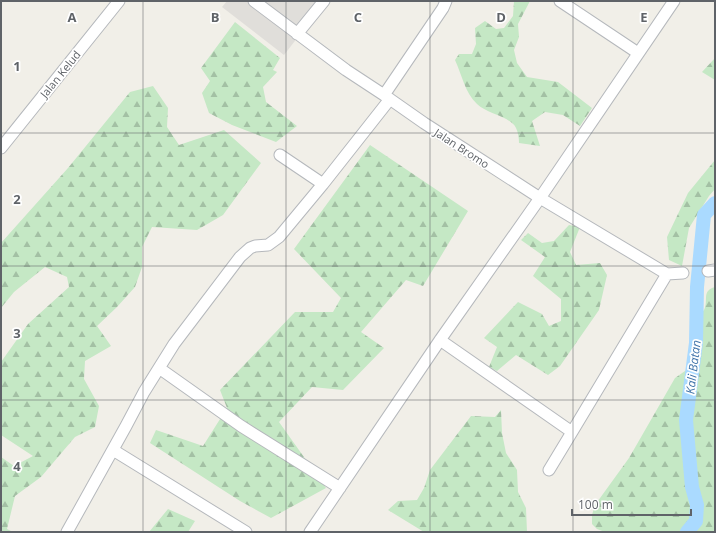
<svg xmlns="http://www.w3.org/2000/svg" width="716" height="533" font-family="'Open Sans',sans-serif">
  <defs>
    <pattern id="forest-firs" width="22" height="20" patternUnits="userSpaceOnUse"><rect width="22" height="20" fill="#c5e8c5"/><path d="M5 1l3.5 6h-7zM16 11l3.5 6h-7z" fill="#a3c0a4"/></pattern>
  </defs>
  <rect width="100%" height="100%" fill="#f1efe8"/>
  <path fill="#e0deda" d="M227,1H326L284,55L222,7Z"/>
  <path fill="url(#forest-firs)" d="M514,1H530L518,24L519,37L514,50L517,63L527,77L558,82L592,108L580,126L563,115L545,112L532,121L540,146L519,143C519,138 518,132 516,128C510,116 487,114 477,104C465,93 462,75 455,60L459,54H472L476,44L475,28L485,21L496,29L504,28L513,16Z
    M235,22L280,58L273,70L277,72L263,87L266,102L297,126L276,142L232,125L209,113L202,93L210,81L201,68Z
    M715,58V80L702,72Z
    M153,86L168,108L167,127L179,145L224,130L261,163L223,215L197,230L152,227L142,247V267L135,287L117,307L97,326L111,346L85,361L84,379L99,406L95,427L75,437L41,477L15,496L7,529L13,532H1V457L14,466L33,456L1,435V362L28,324L69,287L67,277L45,267L14,292L1,308V243L68,168L130,92Z
    M370,145L468,211L423,286L406,280L361,332L384,348L343,390L312,387L279,422L326,488L271,518L240,501L150,443L156,430L203,446L227,408L220,390L295,312H333L341,298L294,249Z
    M715,160V189L709,196L689,228L682,266L669,260L667,237L688,193Z
    M569,225L580,227L570,252L576,265L600,263L607,275L599,310L560,366L548,375L516,355L497,371L489,367L497,347L484,338L518,302L542,314L549,326L561,321V299L533,276L545,257L521,240L528,233L542,243L554,241Z
    M715,287V532H605L597,529L592,524V515L595,505L629,458L675,378L695,364L697,317C699,315 702,312 704,310C709,300 701,291 715,287Z
    M501,410L502,433L506,453L517,470L518,492L526,508L527,532H424L388,510L398,501L417,500L424,488L430,470L471,416L495,417Z
    M168,509L195,521L188,532H149Z"/>
  <g fill="none" stroke-linecap="round" stroke-linejoin="round">
    <path stroke="#aadaff" stroke-width="14" d="M687,532L696,521L697,505L692,487L686,420L696,343L697,287L704,215L715,203"/>
    <defs>
      <path id="minor" d="M254,1L346,70L384,95L424,123L540,198L667,274L683,273
        M560,1L638,53
        M297,34L324,1
        M384,95L443,8L446,1
        M1,148L119,1
        M280,155L323,184
        M708,271L715,270
        M440,340L572,432L549,470
        M159,368L241,426L340,488
        M572,432L667,274
        M113,450L246,532
        M67,532L126,426L144,392L174,344L240,257L250,248L255,246L268,245L279,237L323,184L390,99
        M310,532L440,340L540,198L674,1"/>
    </defs>
    <use href="#minor" stroke="#b5b8bc" stroke-width="13"/>
    <use href="#minor" stroke="#fff" stroke-width="11"/>
  </g>
  <path fill="none" stroke="#5f6368" stroke-width="1" stroke-opacity="0.55" d="M143,1V532M286,1V532M430,1V532M573,1V532M1,133H715M1,266H715M1,400H715"/>
  <g text-anchor="middle" dominant-baseline="central" stroke-width="3.5" stroke-linejoin="round" paint-order="stroke">
    <g font-size="11" fill="#5f6368" stroke="#fff">
      <text transform="translate(60 74) rotate(-51)">Jalan Kelud</text>
      <text transform="translate(462 148) rotate(33)">Jalan Bromo</text>
    </g>
    <g font-size="12" font-style="italic" fill="#4174aa" stroke="#fff">
      <text transform="translate(693 367) rotate(-83)">Kali Batan</text>
    </g>
  </g>
  <g font-size="13" text-anchor="middle" font-weight="bold" fill="#5f6368" stroke="#fff" stroke-width="3.5" stroke-linejoin="round" paint-order="stroke">
    <text x="72" y="22">A</text>
    <text x="215" y="22">B</text>
    <text x="358" y="22">C</text>
    <text x="501" y="22">D</text>
    <text x="644" y="22">E</text>
    <text x="17" y="71">1</text>
    <text x="17" y="204">2</text>
    <text x="17" y="338">3</text>
    <text x="17" y="471">4</text>
  </g>
  <rect width="716" height="533" fill="none" stroke="#5f6368" stroke-width="4"/>
  <path d="M572 509v6h119v-6" fill="none" stroke="#5f6368" stroke-width="2"/>
  <text x="578" y="509" font-size="12" fill="#5f6368" stroke="#ffffff" stroke-width="3" paint-order="stroke">100 m</text>
</svg>
